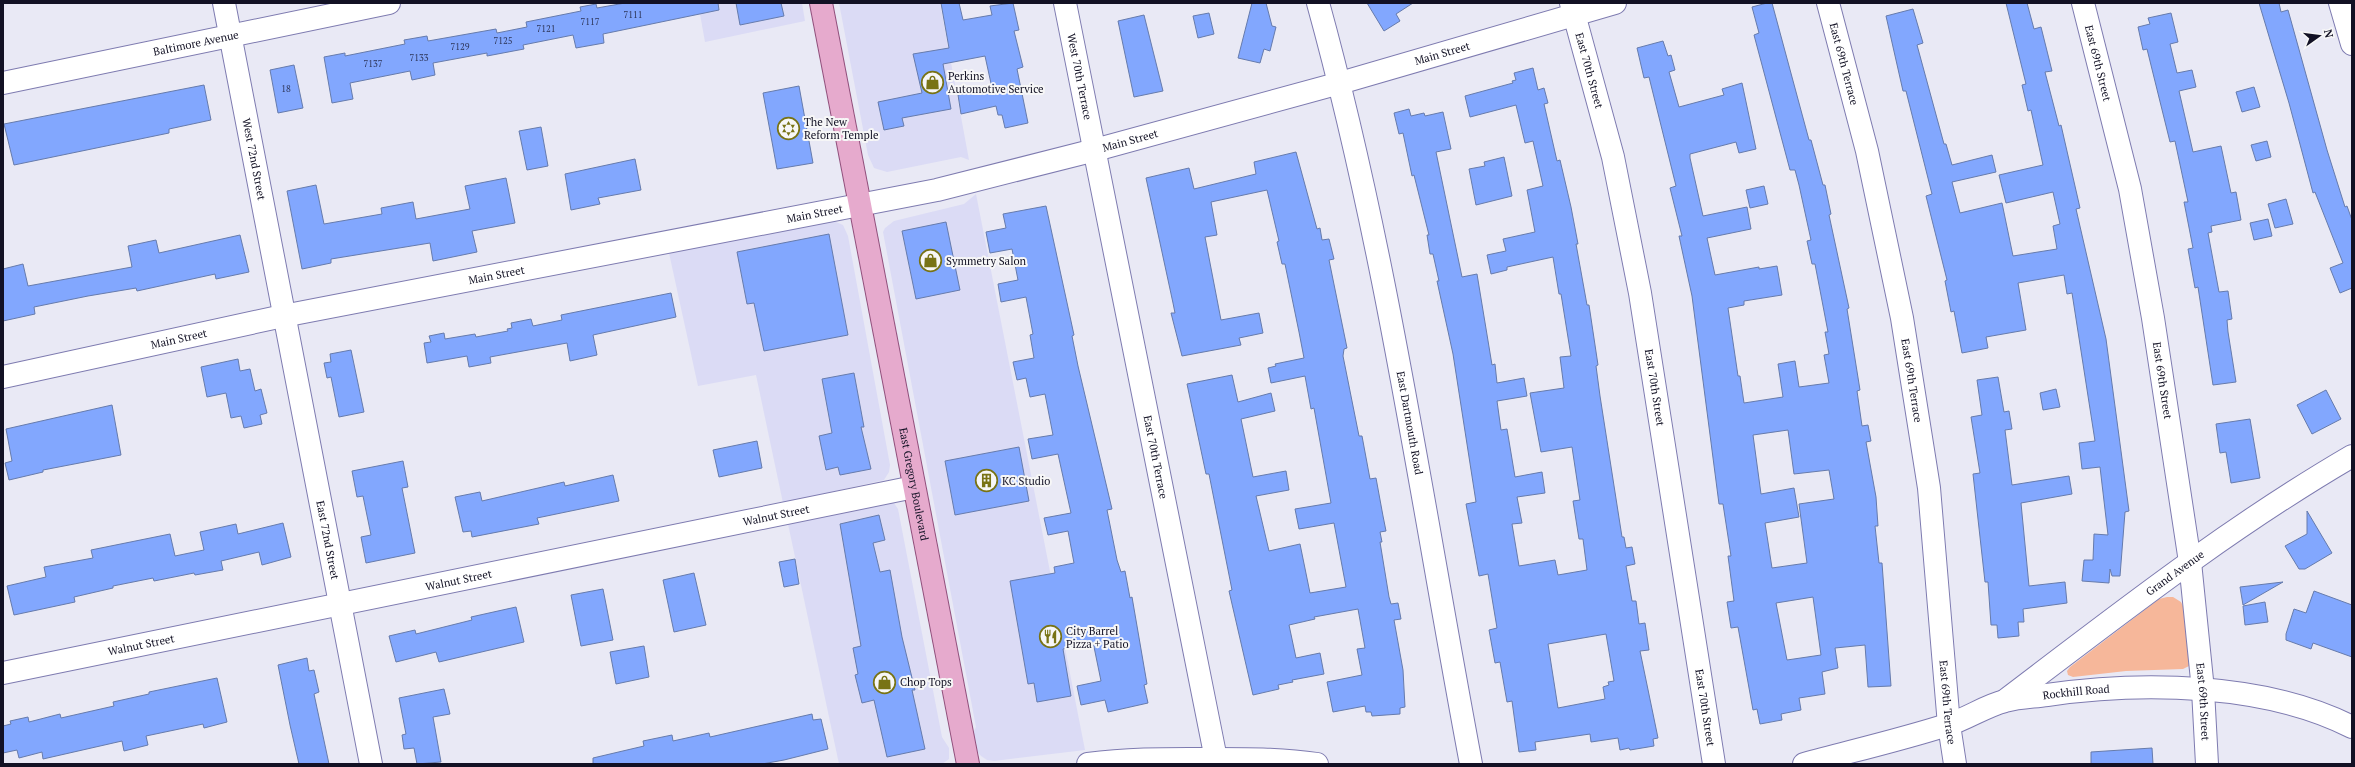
<svg xmlns="http://www.w3.org/2000/svg" width="2355" height="767" font-family="'PT Serif',serif">
  <rect width="100%" height="100%" fill="#e9e9f5"/>
  <path fill="#dbdbf5" d="M698,3H802L805,21L705,42Z
    M839,3H940L969,160L961,157L887,172L874,168L868,155Z
    M976,194L1085,750L994,761L987,760L981,756L976,750L973,733L976,727L883,232L885,228L894,221L964,204Z
    M829,219L843,225L848,236L890,465L889,472L884,480L783,503L756,375L698,386L669,253Z
    M887,503H894L898,509L942,737L949,748V759L942,764H839L788,524Z"/>
  <path fill="#f6b79a" d="M2167,597H2173L2181,602L2184,608L2189,666L2183,669L2126,671L2073,677L2068,675L2067,671L2070,667L2159,599Z"/>
  <path fill="#82a7fe" stroke="#667bac" fill-rule="evenodd" d="M625,3H718L719,10L603,34L604,43L576,48L573,35L523,45L524,49L487,56V53L433,63L435,75L412,80L410,71L350,83L353,99L332,103L324,57L345,53V56L405,44L404,40L427,36L428,41L496,29L497,33L527,27L526,22L581,11L580,7L596,4L597,8Z
    M736,3H781L784,16L740,25Z
    M941,3H959L963,20L992,15L990,6L1013,3L1019,30L1014,31L1023,67L1017,69L1028,123L1005,128L1002,115H998L996,106L961,114L958,95L992,88L985,56L943,64L951,109L902,118L904,126L884,130L878,102L922,93L913,54L949,48Z
    M1252,3H1266L1272,26L1276,27L1270,51L1264,49L1260,63L1238,58Z
    M1367,3H1413L1396,14L1400,21L1384,31Z
    M1767,3H1772L1809,140H1811L1823,185H1825L1831,214L1829,215L1849,308L1847,309L1860,390L1857,391L1862,426L1868,425L1871,441L1866,442L1876,497L1878,526H1875L1879,563H1882L1891,686L1868,687L1865,645L1835,648L1838,668L1822,672L1825,694L1799,698L1801,710L1781,714L1782,720L1760,724L1757,709L1753,710L1738,627L1731,628L1727,602L1734,601L1728,556H1731L1723,504H1719L1692,296L1679,236H1682L1670,188L1676,186L1649,77L1644,78L1637,48L1663,41L1668,56L1671,55L1675,70L1669,72L1679,107L1724,95L1722,89L1742,83L1756,149L1739,153L1736,142L1690,154V158L1703,216L1747,207L1751,229L1707,238L1715,275L1759,267V269L1777,266L1782,295L1744,301V305L1728,308L1738,376H1740L1744,403L1783,397L1778,364L1795,361L1799,387L1829,383L1824,355L1829,354L1825,332H1828L1815,264H1812L1807,241L1811,240L1799,185L1795,170H1790L1754,35L1759,33L1752,7ZM1788,430L1794,474L1829,470L1834,499L1799,504L1807,563L1772,568L1765,523L1799,517L1794,488L1761,494L1753,435ZM1813,597L1821,655L1787,660L1776,603Z
    M2006,3H2027L2034,29L2041,27L2052,71L2045,72L2059,126L2061,125L2072,173L2080,208L2076,209L2106,339L2129,511L2125,512L2120,576H2112L2110,569L2109,583L2082,581L2084,560H2093L2094,534L2108,535L2100,467L2082,469L2079,443L2095,441L2072,293L2067,294L2064,275L2018,283L2026,330L1986,337L1988,348L1962,353L1954,311L1951,312L1945,281L1947,280L1926,196L1932,194L1906,91H1903L1886,16L1913,9L1923,43L1917,45L1944,144H1946L1952,165L1992,155L1996,172L1952,182L1960,213L2002,203L2013,256L2057,249L2053,226L2060,224L2053,192L2006,203L1999,175L2043,165L2031,110L2028,111L2022,85L2026,84Z
    M2259,3H2279L2281,12L2288,10L2327,150L2345,207L2347,206L2352,220V288L2340,293L2330,268L2343,263L2315,192L2313,193L2289,103Z
    M1209,13L1214,34L1198,38L1193,16Z
    M2171,13L2178,42L2170,44L2177,73L2192,70L2196,87L2179,91L2193,152L2221,146L2231,193L2236,192L2241,220L2211,226L2212,232L2208,233L2219,292L2228,291L2232,319L2227,320L2228,332L2236,382L2213,385L2198,287L2195,288L2188,249L2193,248L2184,202H2188L2175,141L2170,142L2147,49L2143,50L2138,27L2150,24L2148,18Z
    M1144,15L1163,91L1134,97L1118,21Z
    M294,65L303,108L278,113L270,70Z
    M1533,68L1538,90L1544,88L1548,103L1544,104L1557,161L1560,160L1571,207L1578,244H1576L1587,305H1589L1598,365L1596,366L1600,396L1622,537H1624L1626,548L1632,547L1635,564L1626,566L1632,601H1636L1639,624L1645,623L1649,650L1640,651L1658,738L1653,739L1654,746L1630,750L1629,748L1620,750L1618,738L1591,742L1590,734L1535,742L1536,750L1519,752L1512,701L1507,702L1500,662L1495,663L1489,630L1497,628L1488,574L1479,576L1466,504L1476,502L1453,354L1437,281H1439L1433,254H1430L1427,235H1429L1414,175L1412,176L1403,133L1399,134L1394,113L1409,109L1411,116L1424,113L1425,116L1443,112L1451,149L1436,152L1462,277L1477,274L1492,365L1495,364L1497,383L1524,378L1527,396L1497,401L1501,430L1507,429L1515,477L1542,472L1545,493L1517,497L1522,523L1512,524L1519,566L1555,560L1558,575L1587,570L1583,539H1579L1573,501L1580,500L1572,447L1541,452L1530,393L1564,388L1560,357L1571,356L1561,294H1559L1553,257L1507,267V270L1491,274L1487,255L1506,251L1503,239L1535,232L1527,190L1543,186L1533,141L1525,143L1516,105L1470,117L1465,96L1513,83L1512,81L1516,80L1514,73ZM1606,634L1614,681L1608,682L1609,685L1603,687L1605,699L1558,708L1548,644Z
    M204,85L211,120L169,129V133L14,165L4,124Z
    M799,86L813,163L777,169L763,93Z
    M2254,87L2260,107L2242,112L2236,92Z
    M541,127L548,166L527,170L519,131Z
    M2267,141L2271,157L2256,161L2251,145Z
    M1296,152L1317,229L1320,228L1322,240L1329,239L1334,259L1329,260L1347,348L1344,349L1343,356L1359,436H1362L1370,479L1376,478L1383,516L1386,531L1380,532L1382,542H1380L1389,597L1391,604L1398,603L1401,619L1394,620L1403,670L1405,707L1400,708V714L1372,716L1371,712H1366L1365,706L1333,712L1327,682L1362,675L1357,649L1365,648L1358,609L1314,617L1315,619L1289,625L1296,658L1320,653L1324,674L1292,680L1293,682L1278,685L1279,689L1253,695L1229,591L1232,590L1209,474H1206L1187,384L1232,375L1238,402L1271,393L1275,411L1241,419L1253,477L1286,471L1289,490L1256,496L1269,551L1300,544L1310,593L1346,587L1334,523L1299,529L1295,509L1331,503L1314,408L1311,409L1305,376L1271,383L1268,368L1276,366L1275,364L1304,358L1299,332L1285,264H1282L1277,242L1279,241L1267,190L1211,202L1217,235L1205,237L1221,320L1259,313L1263,333L1239,338L1241,345L1182,356L1171,313H1175L1173,303L1146,178L1189,168L1194,189L1256,174L1254,162Z
    M1504,157L1512,196L1476,205L1469,169L1485,166L1484,162Z
    M635,159L641,190L598,198L600,204L571,210L565,174Z
    M506,178L515,223L472,231L477,252L433,261L430,243L331,259V263L302,269L287,191L316,185L324,224L382,214L381,208L413,202L416,219L470,209L465,186Z
    M1764,186L1768,204L1750,208L1746,190Z
    M2286,199L2293,224L2275,228L2268,204Z
    M1046,206L1074,335L1072,336L1078,366L1112,509L1107,510L1117,560L1121,572L1125,571L1130,598L1132,597L1147,684L1144,685L1148,703L1108,712L1105,700L1081,705L1077,686L1101,681L1093,642L1063,649L1071,696L1037,702L1034,683L1028,684L1010,581L1055,573L1054,567L1074,563L1068,531L1048,535L1044,518L1071,513L1058,454L1032,459L1028,439L1053,435L1045,394L1030,397L1026,378L1017,380L1013,362L1034,358L1030,335L1033,334L1026,297L1001,302L998,284L1018,280L1012,249L990,253L986,232L1006,228L1003,214Z
    M2268,219L2272,236L2254,240L2250,223Z
    M946,222L960,290L916,299L902,231Z
    M829,234L848,335L764,351L754,303L747,304L737,252Z
    M240,235L249,272L216,279L215,274L137,291L136,288L88,296L34,307L35,314L3,321V269L23,264L28,286L132,267L128,246L156,240L159,253Z
    M671,293L676,317L593,335L597,355L570,361L567,343L490,357L491,363L469,367L467,356L427,363L424,343L431,342L429,336L444,333L445,339L475,334L476,337L508,331L507,329L512,328L511,323L531,319L533,326L562,320L561,315Z
    M351,350L364,412L339,417L331,377L327,378L324,363L331,362L330,354Z
    M238,359L240,371L250,369L255,391L261,389L267,413L260,415L262,424L244,428L241,416L231,418L226,393L207,397L201,367Z
    M854,373L864,427H861L871,469L840,475L838,467L826,470L819,436L832,433L822,379Z
    M1998,377L2004,412L2009,411L2012,429L2005,430L2012,485L2069,476L2072,494L2021,503L2029,586L2065,582L2067,603L2023,609L2024,622H2018L2019,636L1998,638L1997,625H1991L1988,582H1985L1973,474L1980,473L1971,417L1982,415L1977,380Z
    M2056,389L2060,407L2043,410L2040,393Z
    M2326,390L2341,419L2312,434L2297,405Z
    M112,405L121,455L43,470V472L9,480L5,463L12,461L6,429Z
    M2250,419L2260,478L2231,483L2226,452L2220,453L2216,424Z
    M757,441L762,468L719,477L713,450Z
    M1019,447L1029,501L955,515L945,461Z
    M403,461L408,487L402,488L415,553L366,563L361,537L371,535L363,496L357,497L352,471Z
    M613,475L619,501L537,518L539,524L472,537L471,531L463,532L455,497L480,492L482,501L564,482L565,486Z
    M2307,511L2332,553L2305,569H2299L2285,546L2307,534Z
    M879,515L885,540L873,543L880,572L890,570L902,637L915,690H912L925,749L887,757L874,700L862,703L855,675L858,674L853,648L861,646L840,524Z
    M283,523L291,557L262,565L259,552L221,561L223,570L195,575L194,573L154,581L153,578L113,586V588L74,597L75,602L14,615L7,586L46,577L44,567L93,558L91,550L170,534L175,556L204,550L200,532L236,524L238,534Z
    M795,559L799,584L784,587L779,562Z
    M694,573L706,625L674,632L663,580Z
    M2283,582L2243,605L2240,587Z
    M603,589L613,640L581,646L571,595Z
    M2314,591L2352,605V657L2313,643L2311,649L2286,640V634L2294,609L2306,613Z
    M2265,602L2268,622L2245,625L2243,606Z
    M516,607L524,642L439,662L436,652L396,662L389,636L415,630L416,634L472,620L471,617Z
    M644,646L649,677L616,684L610,652Z
    M307,658L309,671L314,670L319,692L314,694L329,764H299L290,725L278,665Z
    M217,678L227,722L204,728L203,724L146,736L148,745L124,751L122,741L43,759L42,752L19,758L17,750L3,753V726L11,724L10,721L28,717L29,722L60,714L61,718L114,706L113,702L149,694V692Z
    M444,689L450,714L433,717L441,762L417,764L414,748L404,749L402,735L406,734L399,698Z
    M812,714L813,720L821,719L828,749L784,760L762,764H593V758L644,746L643,741L672,735L673,741L709,733L710,737Z
    M2152,748L2153,764H2091V752Z"/>
  <g fill="none" stroke-linecap="round" stroke-linejoin="round">
    <defs>
      <g id="minor">
        <path id="s1" d="M224,3L371,764"/>
        <path id="s2" d="M1065,3L1217,764"/>
        <path id="s3" d="M1318,3C1387,253 1423,510 1471,764"/>
        <path id="s4" d="M1571,3L1613,157L1640,293L1714,764"/>
        <path id="s5" d="M1828,3L1867,151L1902,318L1929,488L1949,725L1955,764"/>
        <path id="s6" d="M2083,3L2130,189L2153,318L2190,562L2203,690L2207,764"/>
        <path d="M2340,3L2352,44"/>
        <path id="s7" d="M3,83L389,3"/>
        <path id="s8" d="M3,377L283,316L937,190L1095,150L1340,83L1615,3"/>
        <path id="s9" d="M3,673L914,487"/>
        <path id="s10" d="M2007,699C2119,614 2230,527 2352,456"/>
        <path d="M1088,764C1131,758 1173,759 1216,759C1251,759 1284,759 1317,764"/>
        <path id="s11" d="M1804,764C1852,751 1900,740 1947,725C1967,719 1985,706 2005,701C2019,697 2033,697 2047,695C2142,681 2266,683 2352,727"/>
      </g>
      <g id="major">
        <path id="s12" d="M821,3L968,764"/>
      </g>
    </defs>
    <use href="#minor" stroke="#7e7bb0" stroke-width="24"/>
    <use href="#major" stroke="#91507c" stroke-width="24"/>
    <use href="#minor" stroke="#fff" stroke-width="22"/>
    <use href="#major" stroke="#e6aacd" stroke-width="22"/>
  </g>
  <defs>
    <symbol id="shop-ring" viewBox="-11 -11 22 22"><circle r="9.5" fill="#f7f7f7" stroke="#787315" stroke-width="1.5"/><path d="M-5-2.5h2.3a2.7 3.5 0 0 1 5.4 0H5L5.5 6h-11ZM-1.5-2.5h3a1.5 2.3 0 0 0-3 0Z" fill="#787315"/></symbol>
    <symbol id="synagogue-ring" viewBox="-11 -11 22 22"><circle r="9.5" fill="#f7f7f7" stroke="#787315" stroke-width="1.5"/><path d="M0-6.5L5.6 3.2H-5.6ZM0 6.5L5.6-3.2H-5.6Z" fill="#787315"/></symbol>
    <symbol id="building-ring" viewBox="-11 -11 22 22"><circle r="9.5" fill="#f7f7f7" stroke="#787315" stroke-width="1.5"/><path d="M-4-6H4V6H1V3H-1V6H-4ZM-2.5-4.3h1.7v1.8h-1.7ZM.8-4.3h1.7v1.8H.8ZM-2.5-1h1.7V.8h-1.7ZM.8-1h1.7V.8H.8Z" fill="#787315"/></symbol>
    <symbol id="restaurant-ring" viewBox="-11 -11 22 22"><circle r="9.5" fill="#f7f7f7" stroke="#787315" stroke-width="1.5"/><path d="M-5-6h1v4h1v-4h1v4h1v-4h1v5L-1.5 .5V6h-2V.5L-5-1ZM5-6V6H3V1.5H1.5Q1.5-4 5-6Z" fill="#787315"/></symbol>
  </defs>
  <g fill-rule="evenodd">
    <use href="#shop-ring" x="920" y="70" width="25" height="25"/>
    <use href="#synagogue-ring" x="776" y="116" width="25" height="25"/>
    <use href="#shop-ring" x="918" y="248" width="25" height="25"/>
    <use href="#building-ring" x="974" y="468" width="25" height="25"/>
    <use href="#restaurant-ring" x="1038" y="624" width="25" height="25"/>
    <use href="#shop-ring" x="872" y="670" width="25" height="25"/>
  </g>
  <g text-anchor="middle" dominant-baseline="central" stroke-width="4" stroke-linejoin="round" paint-order="stroke">
    <g font-size="9" fill="#2e365a">
      <text x="633" y="15">7111</text>
      <text x="590" y="22">7117</text>
      <text x="546" y="29">7121</text>
      <text x="503" y="41">7125</text>
      <text x="460" y="47">7129</text>
      <text x="419" y="58">7133</text>
      <text x="373" y="64">7137</text>
      <text x="286" y="89">18</text>
    </g>
    <g font-size="11" fill="#121124" stroke="#f7f7f7">
      <text stroke="none"><textPath href="#s7" startOffset="197">Baltimore Avenue</textPath></text>
      <text stroke="none"><textPath href="#s8" startOffset="1476">Main Street</textPath></text>
      <text stroke="none"><textPath href="#s5" startOffset="63">East 69th Terrace</textPath></text>
      <text stroke="none"><textPath href="#s6" startOffset="62">East 69th Street</textPath></text>
      <text stroke="none"><textPath href="#s4" startOffset="70">East 70th Street</textPath></text>
      <text stroke="none"><textPath href="#s2" startOffset="75">West 70th Terrace</textPath></text>
      <text stroke="none"><textPath href="#s8" startOffset="1152">Main Street</textPath></text>
      <text stroke="none"><textPath href="#s1" startOffset="159">West 72nd Street</textPath></text>
      <text stroke="none"><textPath href="#s8" startOffset="828">Main Street</textPath></text>
      <text stroke="none"><textPath href="#s8" startOffset="504">Main Street</textPath></text>
      <text stroke="none"><textPath href="#s8" startOffset="180">Main Street</textPath></text>
      <text stroke="none"><textPath href="#s5" startOffset="387">East 69th Terrace</textPath></text>
      <text stroke="none"><textPath href="#s6" startOffset="386">East 69th Street</textPath></text>
      <text stroke="none"><textPath href="#s4" startOffset="394">East 70th Street</textPath></text>
      <text stroke="none"><textPath href="#s3" startOffset="430">East Dartmouth Road</textPath></text>
      <text stroke="none"><textPath href="#s2" startOffset="463">East 70th Terrace</textPath></text>
      <text stroke="none"><textPath href="#s12" startOffset="490">East Gregory Boulevard</textPath></text>
      <text stroke="none"><textPath href="#s9" startOffset="789">Walnut Street</textPath></text>
      <text stroke="none"><textPath href="#s1" startOffset="547">East 72nd Street</textPath></text>
      <text stroke="none"><textPath href="#s10" startOffset="210">Grand Avenue</textPath></text>
      <text stroke="none"><textPath href="#s9" startOffset="465">Walnut Street</textPath></text>
      <text stroke="none"><textPath href="#s9" startOffset="141">Walnut Street</textPath></text>
      <text stroke="none"><textPath href="#s11" startOffset="283">Rockhill Road</textPath></text>
      <text stroke="none"><textPath href="#s5" startOffset="711">East 69th Terrace</textPath></text>
      <text stroke="none"><textPath href="#s6" startOffset="710">East 69th Street</textPath></text>
      <text stroke="none"><textPath href="#s4" startOffset="718">East 70th Street</textPath></text>
    </g>
    <g font-size="11" fill="#121124" stroke="#f7f7f7" text-anchor="start">
      <text x="948" y="76">Perkins<tspan x="948" dy="13">Automotive Service</tspan></text>
      <text x="804" y="122">The New<tspan x="804" dy="13">Reform Temple</tspan></text>
      <text x="946" y="261">Symmetry Salon</text>
      <text x="1002" y="481">KC Studio</text>
      <text x="1066" y="631">City Barrel<tspan x="1066" dy="13">Pizza + Patio</tspan></text>
      <text x="900" y="682">Chop Tops</text>
    </g>
  </g>
  <rect width="2355" height="767" fill="none" stroke="#121124" stroke-width="8"/>
  <g transform="translate(2319 36) rotate(76)" stroke="#f7f7f7" stroke-width="3" paint-order="stroke">
  <path d="M0-3L7 15L0 10L-7 15Z" fill="#121124"/>
  <text y="-6" font-size="11" font-weight="bold" text-anchor="middle" fill="#121124">N</text>
  </g>
</svg>
